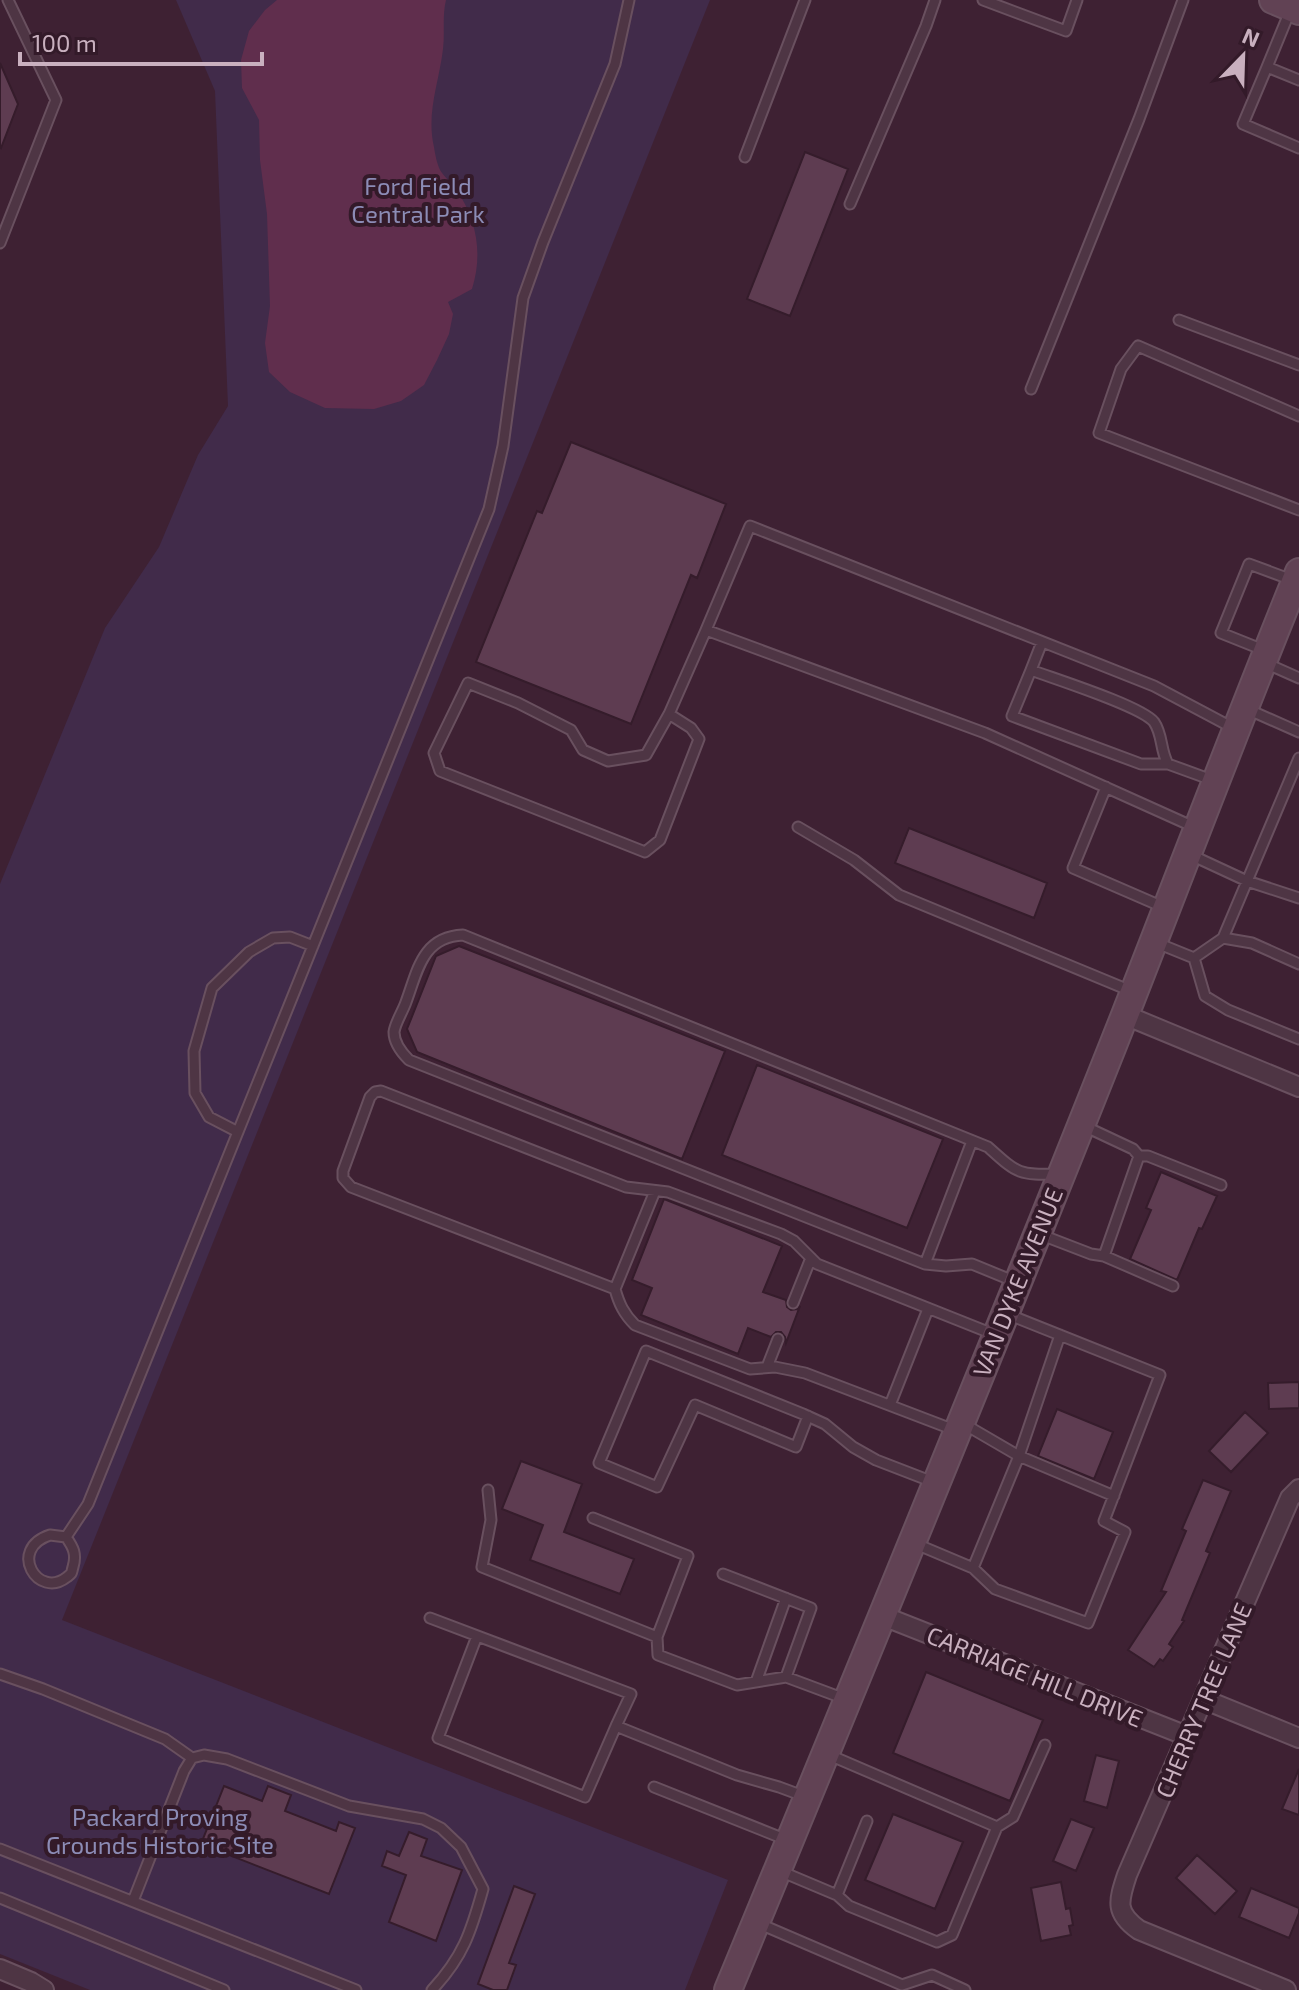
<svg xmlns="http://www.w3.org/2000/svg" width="1299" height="1990" font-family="'Exo 2',sans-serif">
  <rect width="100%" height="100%" fill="#3e2133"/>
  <path fill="#412b4a" d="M176,0H710L62,1620L728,1880L685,1990H90L0,1954V884L105,628L159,547L198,455L228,406L215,91Z"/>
  <path fill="#602e4d" d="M277,0H446C442,16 445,33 443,49C439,83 426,113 434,147C435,154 437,164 440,170C444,177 452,183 456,189C477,220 483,254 472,289L448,302L453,314L449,334L437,360L424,385L401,401L374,409L325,408L290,392L269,372L265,343L270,306L267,214L260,160L259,120L242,88L241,60L249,31L265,10Z"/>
  <path fill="#5e3c51" stroke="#351c2b" stroke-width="2" d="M0,63L18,104L1,148L0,147Z
    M805,152L848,169L790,316L747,299Z
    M571,442L726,504L697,578L691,575L631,724L476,662L537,511L542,513Z
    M909,828L1047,883L1034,918L895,863Z
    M459,946L725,1051L682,1159L417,1052L407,1029L436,956Z
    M757,1065L943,1139L907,1228L722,1155Z
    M1161,1172L1217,1196L1202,1229L1199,1228L1177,1280L1130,1259L1151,1210L1146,1208Z
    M664,1199L782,1246L763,1292L786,1300L787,1307L791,1310L797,1309L800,1306L786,1343L785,1337L781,1332H776L771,1337L748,1328L738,1354L641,1315L652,1288L632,1280Z
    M1299,1382V1408L1269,1409L1268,1383Z
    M1057,1409L1113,1432L1094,1479L1038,1456Z
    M1245,1412L1268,1433L1231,1472L1209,1451Z
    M521,1461L582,1484L564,1532L634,1559L620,1594L530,1560L543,1525L502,1509Z
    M1203,1480L1231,1491L1206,1551L1210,1553L1182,1620L1184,1621L1169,1644L1173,1647L1163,1661L1160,1659L1154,1667L1128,1650L1166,1592L1161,1591L1186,1531L1182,1529Z
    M926,1672L1043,1720L1010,1801L893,1753Z
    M1096,1755L1119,1761L1107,1808L1084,1801Z
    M1299,1769V1815L1282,1809Z
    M224,1786L262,1801L268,1786L291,1795L285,1811L336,1831L339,1822L355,1828L329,1894L201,1844Z
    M893,1814L963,1842L935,1909L865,1880Z
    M1071,1819L1094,1828L1076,1871L1053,1861Z
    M409,1832L427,1839L421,1856L462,1870L436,1941L389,1922L406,1875L382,1866L387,1851L399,1856Z
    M1197,1855L1237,1891L1215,1914L1176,1878Z
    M1061,1882L1066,1909L1070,1908L1073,1925L1069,1926L1071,1935L1041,1941L1031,1888Z
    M514,1886L535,1894L509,1963L516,1965L507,1990H493L478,1984Z
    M1251,1888L1299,1908V1913L1289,1938L1239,1917Z"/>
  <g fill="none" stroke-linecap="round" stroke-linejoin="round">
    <defs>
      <path id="lane" d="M983,0L1066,31L1077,0
        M1290,11L1267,67L1299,80
        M1267,67L1243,124L1299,148
        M745,157L805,0
        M850,204L926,26L935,0
        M0,243L56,100L8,0
        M1179,320L1299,365
        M1031,389L1139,119L1183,0
        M1299,416L1138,346L1121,369L1099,433L1299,510
        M1266,651L1221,633L1249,564L1292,580
        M1265,663L1299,678
        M1031,670L1042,642
        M1247,709L1299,732
        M669,714L646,755L608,761L583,750L571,730L518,703L468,683L434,753L440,771L645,852L660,840L699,739L691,728L669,714L706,630
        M1168,764C1160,750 1163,735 1154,722C1141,706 1055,679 1031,670L1012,716L1141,764H1168L1212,780
        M1106,787L1073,868L1163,907
        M798,827L854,860L899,895L1131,991
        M1194,827L985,733L706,630L750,526L1154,686L1235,729
        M1191,855L1247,881L1299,898
        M1223,938L1299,758
        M1157,943L1194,958L1205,996L1228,1010L1299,1039
        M1194,958L1223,938L1252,943L1299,964
        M238,1132L209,1117L195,1093L194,1051L212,988L249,952L273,938L290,937L313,946
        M1139,1156H1148L1221,1185
        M1039,1234L1091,1254L1104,1256L1139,1156L1133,1149L1084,1126
        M1104,1256L1173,1286
        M925,1264L972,1141
        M1016,1282L972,1264L946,1266L925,1264L409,1060C402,1053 394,1043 394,1032C395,1023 403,1011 406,1002C418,970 422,937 463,935L988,1147C1018,1174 1018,1175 1058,1174
        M615,1289L655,1191
        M793,1303L811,1258
        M1060,1335L1019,1456L1114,1496
        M767,1367L778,1339
        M890,1405L928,1309
        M808,1416L796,1447L695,1405L657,1487L599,1463L646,1351L803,1414L825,1424L853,1447L876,1460L933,1482
        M957,1431L805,1373L775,1367L750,1369L635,1325C624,1314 619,1304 615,1289L351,1187L343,1178V1171L370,1097L375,1092L381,1091L626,1187L668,1192L781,1234L794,1241L817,1264L993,1334
        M488,1490L491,1520L482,1567L657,1637L658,1655L737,1685L786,1677L845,1699
        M593,1518L688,1556L657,1637
        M50,1535L66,1537C73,1547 77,1554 73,1567C71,1574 73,1572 67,1577C38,1600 7,1549 50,1535Z
        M66,1537L88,1504L489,509L503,446L523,298L543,242L615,64L629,0
        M916,1544L973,1568L1019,1456L964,1424
        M973,1568L995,1589L1088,1623L1125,1532L1104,1521L1160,1375L1007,1314
        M723,1574L811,1608L786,1677
        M430,1618L631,1694L616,1726L737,1775L779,1787L806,1797
        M477,1636L438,1738L585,1797L616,1726
        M0,1674L43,1689L165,1739L192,1758
        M756,1682L786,1598
        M654,1787L787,1840
        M997,1827L1013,1817L1045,1745
        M0,1849L356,1990
        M780,1871L837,1895L849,1906L937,1942L952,1935L997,1827L827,1754
        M837,1895L867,1821
        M0,1898L224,1990
        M133,1901L184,1771L192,1758L204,1755L227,1759L349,1806L423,1819L441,1828L461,1847L483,1889C471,1932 463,1957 432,1990
        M760,1924L902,1985L932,1975L965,1990"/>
      <path id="street" d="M1125,1015L1299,1087
        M883,1616L1187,1736
        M1203,1699L1299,1738
        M0,1969L31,1982L44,1990
        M1286,1990L1139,1930C1115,1913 1118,1902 1127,1875L1290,1498L1299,1489"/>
      <path id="secondary" d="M1273,0L1299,11
        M728,1990C862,1666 996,1341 1125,1015C1183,867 1239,719 1299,572"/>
    </defs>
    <use href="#lane" stroke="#69505f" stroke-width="13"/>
    <use href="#street" stroke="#69505f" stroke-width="22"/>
    <use href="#secondary" stroke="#69505f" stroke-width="30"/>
    <use href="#lane" stroke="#4e3544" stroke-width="9"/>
    <use href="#street" stroke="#4e3544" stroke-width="18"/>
    <use href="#secondary" stroke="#614254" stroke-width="26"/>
  </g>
  <g text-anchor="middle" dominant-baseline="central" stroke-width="8" stroke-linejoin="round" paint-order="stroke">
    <g font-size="24" fill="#8c8cb6" stroke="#331a29">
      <text x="418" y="185">Ford Field<tspan x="418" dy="28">Central Park</tspan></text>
      <text x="160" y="1816">Packard Proving<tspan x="160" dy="28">Grounds Historic Site</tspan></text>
    </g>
    <g font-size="24" fill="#c9b0bf" stroke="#331a29">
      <text transform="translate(1017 1282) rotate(-68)">VAN DYKE AVENUE</text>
      <text transform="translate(1035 1676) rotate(22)">CARRIAGE HILL DRIVE</text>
      <text transform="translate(1203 1700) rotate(-67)">CHERRY TREE LANE</text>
    </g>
  </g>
  <g transform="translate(1243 56) rotate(23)" stroke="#331a29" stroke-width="6" paint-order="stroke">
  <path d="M0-6L14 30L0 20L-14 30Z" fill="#c9b0bf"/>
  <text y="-12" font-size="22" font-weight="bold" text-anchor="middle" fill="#c9b0bf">N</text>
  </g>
  <path d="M20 52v12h242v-12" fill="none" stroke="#c9b0bf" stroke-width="4"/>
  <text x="32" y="52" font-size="24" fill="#c9b0bf" stroke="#331a29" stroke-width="6" paint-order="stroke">100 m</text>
</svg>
